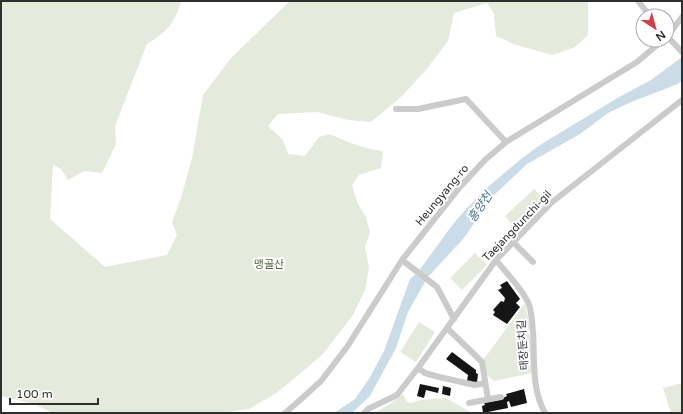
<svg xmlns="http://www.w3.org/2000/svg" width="683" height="414" font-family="'Varela Round','Noto Sans KR',sans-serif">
  <rect width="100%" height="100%" fill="#fff"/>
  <path fill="#e4eadc" d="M1,1H181C175,24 166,32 147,44L115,126L116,144L102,173L84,171L68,180L61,169L53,165L50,219L105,267L167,255L177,235L172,222L181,198L192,158L203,95L231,58L290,1H588V35L575,47L553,55L516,45L496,36L494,14L487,3L454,13L448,41L426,70L402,96L371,122L348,120L317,112L278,114L268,126L283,140L288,154L305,156L319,137L330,134C347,142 364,149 383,151L381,168L359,175L352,185L358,204L366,217L370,232L365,247L369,267L365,290L353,315L322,355L278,392L249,409L221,413H53L34,404L1,396Z
    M534,189L544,199L514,227L505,216Z
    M475,253L487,265L462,290L450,278Z
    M525,303L530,328L528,331L532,344V373L494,381L486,374L484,359Z
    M419,322L435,332L416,362L400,352Z
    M682,383V413H671L663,388Z
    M403,394L406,400L410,403L421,400L446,398L472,413H374L388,405Z"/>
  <path fill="#cadce8" d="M682,57V80L678,84L631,102L608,113L580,134L527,164L493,196L464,238L428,277L408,312L396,348L370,396L352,413H334L355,399L369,379L384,351L410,279L418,272L453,224L467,208L489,186L521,159L540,145L619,97L651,80Z"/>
  <path fill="#151515" d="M507,281L520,299L516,303L520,307L507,324L493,315L495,312L493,310L501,301L504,302L505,298L498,290L502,288L500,285Z
    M452,352L476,370V373L478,374L477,383L467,381L468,375L446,359Z
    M420,384L439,388L438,393L426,390L424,398L417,396Z
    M443,386L451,388L450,396L442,394Z
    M524,389L527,403L511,407L509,401L507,402L508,408L483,413L482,406L485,405L484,403L504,399L503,398L507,396L506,394Z"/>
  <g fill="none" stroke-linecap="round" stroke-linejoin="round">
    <path stroke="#cbcbcb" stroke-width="6" d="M638,1L650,16
      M667,36L682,52
      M667,37L682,17
      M396,109H418L466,99L506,142
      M513,242L533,262
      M402,260L437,287L454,319
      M496,260C507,274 520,286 528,302C532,311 532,322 533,332C535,359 531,388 545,413
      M447,328L482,362L488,399
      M418,368L425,373L439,377L475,385L485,383
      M469,403L501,397
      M285,413L299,401L321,381L347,347L402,260L460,187L485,160L506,142L637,62L663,40
      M364,413L368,409L397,395L418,368L496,260L551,203L682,100"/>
  </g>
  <g text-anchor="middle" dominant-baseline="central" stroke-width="4" stroke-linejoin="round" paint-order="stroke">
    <g font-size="11" fill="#2e2e2e" stroke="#fff">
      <text transform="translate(442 195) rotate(-50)">Heungyang-ro</text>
      <text transform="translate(517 226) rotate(-46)">Taejangdunchi-gil</text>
      <text transform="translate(523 345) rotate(-94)">태장둔치길</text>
    </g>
    <g font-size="11" fill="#51653f" stroke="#fff">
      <text x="269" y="264">맹골산</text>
    </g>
    <g font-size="12" font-style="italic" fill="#436d88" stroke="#fff">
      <text transform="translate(480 207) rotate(-56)">흥양천</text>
    </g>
  </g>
  <rect width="683" height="414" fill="none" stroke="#2e2e2e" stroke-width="4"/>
  <g transform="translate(655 28) rotate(144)"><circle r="19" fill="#ffffff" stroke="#ababab"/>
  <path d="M0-3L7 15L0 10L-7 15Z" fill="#d53f49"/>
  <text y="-6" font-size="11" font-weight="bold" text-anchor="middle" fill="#2e2e2e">N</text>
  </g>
  <path d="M10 398v6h88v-6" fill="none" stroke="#2e2e2e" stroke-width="2"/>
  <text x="16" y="398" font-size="12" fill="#2e2e2e" stroke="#ffffff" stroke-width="3" paint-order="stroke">100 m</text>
</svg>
